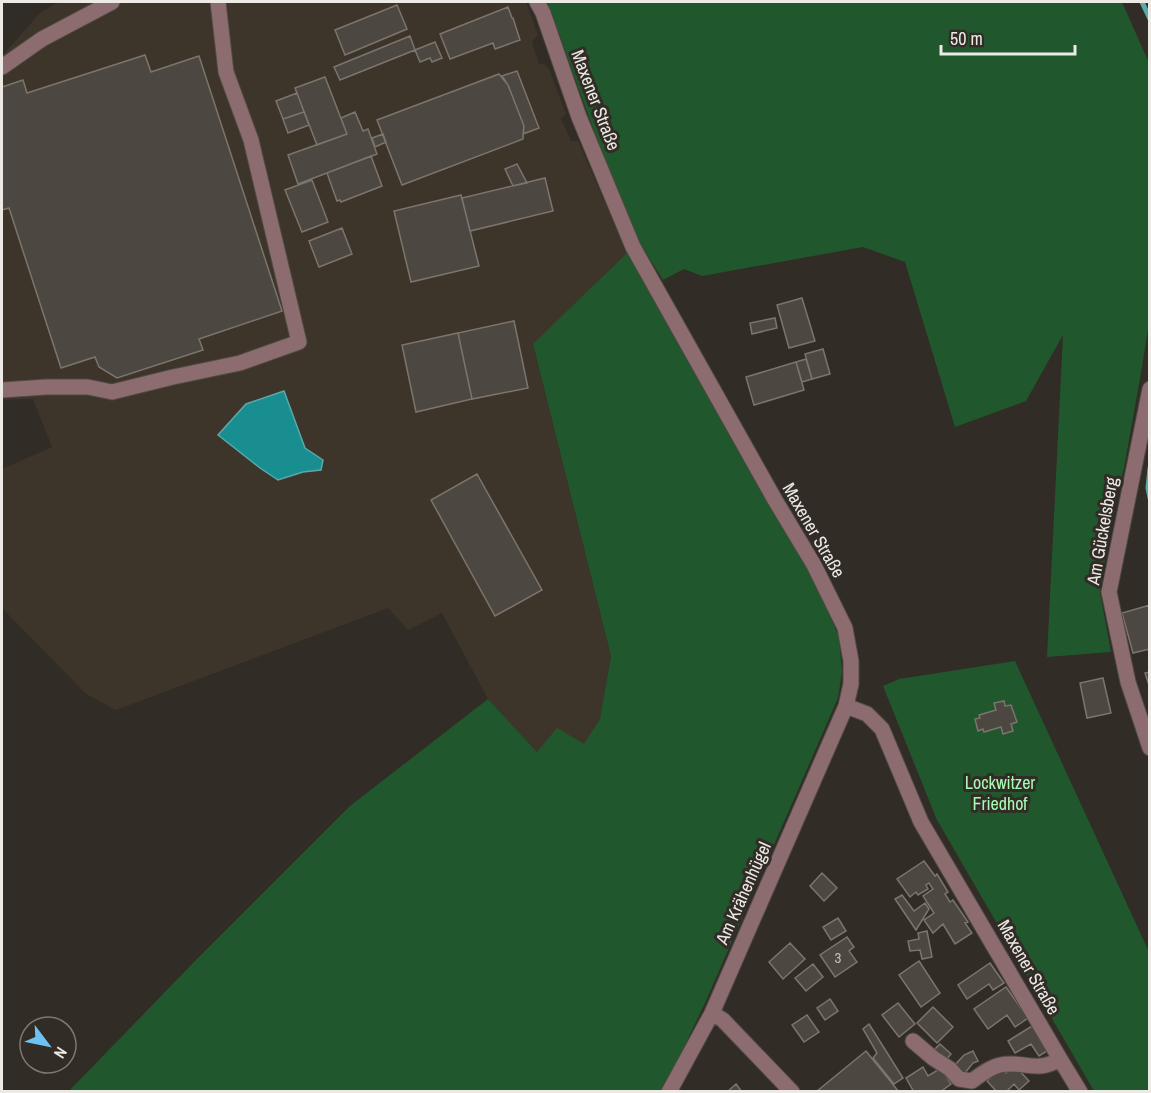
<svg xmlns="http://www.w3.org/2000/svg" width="1151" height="1093" font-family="'Archivo Narrow',sans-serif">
  <rect width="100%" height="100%" fill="#312c26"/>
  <path fill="#3e352a" d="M59,2H526L538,35L532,42L539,64H544L549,69L566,114L561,119L571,141H578L627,253L533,345L611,656L600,719L584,745L537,752L488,699L442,613L408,630L388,608L116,710L86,694L2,608V469L52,447L33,399L2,400V56L41,12Z"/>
  <path fill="#21572c" d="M545,2H1122L1149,63L1150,317L1142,367L1124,468L1111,517L1100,593L1111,652L1047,657L1063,335L1026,401L955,427L905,262L863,247L702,276L684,269L663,280L641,245L596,137L551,11Z
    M627,253L770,508L812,576L839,637L842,672L838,698L705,1003L663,1091L68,1092L194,962L350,806L488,699L537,752L557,728L584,744L600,719L611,656L533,344Z
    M1015,661L1149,952V1091H1094L937,820L883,686L899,679Z"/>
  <path fill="#198e90" stroke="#59a9aa" stroke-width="1.5" d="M284,391L305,448L323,460L321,470L303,472L278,480L260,468L218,435L246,404Z"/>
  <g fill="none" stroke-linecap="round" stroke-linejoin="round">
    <path stroke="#59a9aa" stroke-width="5" d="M1142,2L1150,19
      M1150,468L1148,488L1150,498"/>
  </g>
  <path fill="#4c4740" stroke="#7b756d" stroke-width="1.5" d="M397,5L407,29L345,55L335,30Z
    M508,7L512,18H513L520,40L495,49L493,43L450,59L440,34Z
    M410,36L415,50L340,80L334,67Z
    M435,42L442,58L432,62L430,58L420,62L415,50Z
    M145,55L151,72L199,56L282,311L199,339L203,350L117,378L99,367L95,357L61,368L9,208L2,210V87L23,80L27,93Z
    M517,71L539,128L523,134L524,126L508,85L502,76Z
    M499,74L508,85L524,126L523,139L402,185L377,120Z
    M325,77L347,134L317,145L295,88Z
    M297,93L304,112L283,119L276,101Z
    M304,112L309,125L288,133L283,119Z
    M355,112L363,131L368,129L377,154L298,184L288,155L347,134L341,118Z
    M383,134L386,142L375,147L372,138Z
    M371,156L382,186L341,202L340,200L337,201L327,173Z
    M517,164L527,183L513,186L505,169Z
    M545,178L553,211L470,231L462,198Z
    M312,180L328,222L302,232L285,190Z
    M461,195L479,266L411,282L394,211Z
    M342,228L352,254L319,267L309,241Z
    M802,298L815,341L789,348L777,305Z
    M775,318L777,328L752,334L750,323Z
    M514,321L528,388L472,399L458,333Z
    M458,333L472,399L416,412L402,345Z
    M823,349L830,374L812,379L805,354Z
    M806,359L812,379L802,382L796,362Z
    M796,362L804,390L754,405L746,377Z
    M477,474L542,590L495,616L431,500Z
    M1150,605V649L1133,653L1122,613Z
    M1150,672V688L1145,673Z
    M1103,678L1111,713L1087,718L1080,683Z
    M1004,701L1005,706L1011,705L1017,722L1011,724L1013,731L1003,734L1001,727L984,732L983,729L978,731L975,719L980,718L979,715L996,710L994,703Z
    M924,861L935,876L937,874L948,892L945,894L950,902L953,900L968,922L965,923L972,933L955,944L943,924L933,933L924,920L934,913L923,896L933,889L929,883L926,885L928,889L918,895L916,892L910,897L897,879Z
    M822,873L837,888L824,901L810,886Z
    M902,895L914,911L925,903L929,909L916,930L895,899Z
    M838,918L846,931L831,940L823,927Z
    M927,931L932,957L922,959L920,950L910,951L908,941L919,939L918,933Z
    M847,937L854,947L849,951L857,962L835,977L820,955Z
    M790,943L805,959L783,979L769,962Z
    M919,961L940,993L921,1007L899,975Z
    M990,963L1004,983L993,990L989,984L967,999L958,985Z
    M813,964L823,977L806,991L795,978Z
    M1006,987L1028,1018L1015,1027L1007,1015L988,1029L974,1009Z
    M830,999L838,1011L825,1020L817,1008Z
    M898,1003L915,1024L899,1037L882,1015Z
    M933,1007L953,1027L937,1043L917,1023Z
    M807,1015L819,1032L804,1042L792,1025Z
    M869,1024L903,1078L894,1084L873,1058L877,1053L863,1029Z
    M1032,1026L1047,1051L1039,1056L1031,1044L1015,1053L1008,1041Z
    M940,1044L951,1054L944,1062L933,1051Z
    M866,1051L899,1092H816Z
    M973,1051L978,1061L973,1063L964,1074L954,1066L964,1055Z
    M1015,1066L1029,1081L1019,1090L1014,1084L1006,1092H997L987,1081L1001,1067L1006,1073Z
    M923,1067L928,1076L941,1068L951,1084L940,1092H914L906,1078Z
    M736,1084L742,1092H727Z"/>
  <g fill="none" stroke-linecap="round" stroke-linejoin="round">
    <defs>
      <path id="minor" d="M537,2L543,13L579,117L633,247L775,500L814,565L845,628L851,661V684L846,706L712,1013L669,1092
        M2,67L42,39L112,2
        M1150,389L1109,592L1128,682L1150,748
        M2,390L46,387H88L112,392L173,377L240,363L299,342L251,140L226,72L218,2
        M846,706L867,714L882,729L921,822L1060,1059L1080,1092
        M712,1013L723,1020L792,1092
        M913,1041L933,1058L950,1069L959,1079L972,1081C980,1075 990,1067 1000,1065C1024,1060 1036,1074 1060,1059"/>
    </defs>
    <use href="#minor" stroke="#4f4a45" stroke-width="17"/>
    <use href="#minor" stroke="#8d6c70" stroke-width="15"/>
  </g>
  <g text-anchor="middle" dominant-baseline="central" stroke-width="6" stroke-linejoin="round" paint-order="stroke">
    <g font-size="15" fill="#c5c0bc">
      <text x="838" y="957">3</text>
    </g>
    <g font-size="18" fill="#ede9e5" stroke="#312c26">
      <text transform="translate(596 100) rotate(69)">Maxener Straße</text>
      <text transform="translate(814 530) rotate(60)">Maxener Straße</text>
      <text transform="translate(1102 531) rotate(-80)">Am Gückelsberg</text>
      <text transform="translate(743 893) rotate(-66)">Am Krähenhügel</text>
      <text transform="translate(1029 967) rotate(60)">Maxener Straße</text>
    </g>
    <g font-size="18" fill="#a8fab3" stroke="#312c26">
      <text x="1000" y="782">Lockwitzer<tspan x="1000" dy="21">Friedhof</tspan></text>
    </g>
  </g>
  <rect width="1151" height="1093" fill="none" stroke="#ede9e5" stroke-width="6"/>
  <g transform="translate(48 1045) rotate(122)"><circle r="28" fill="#312c26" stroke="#7c7872" stroke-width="1.5"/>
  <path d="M0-4.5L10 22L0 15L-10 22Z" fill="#6dc2f3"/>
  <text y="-9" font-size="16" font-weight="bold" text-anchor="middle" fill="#ede9e5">N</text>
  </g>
  <path d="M941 45v9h134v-9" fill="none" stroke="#ede9e5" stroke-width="3"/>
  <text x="950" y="45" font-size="18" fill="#ede9e5" stroke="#312c26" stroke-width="4.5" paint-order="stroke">50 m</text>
</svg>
